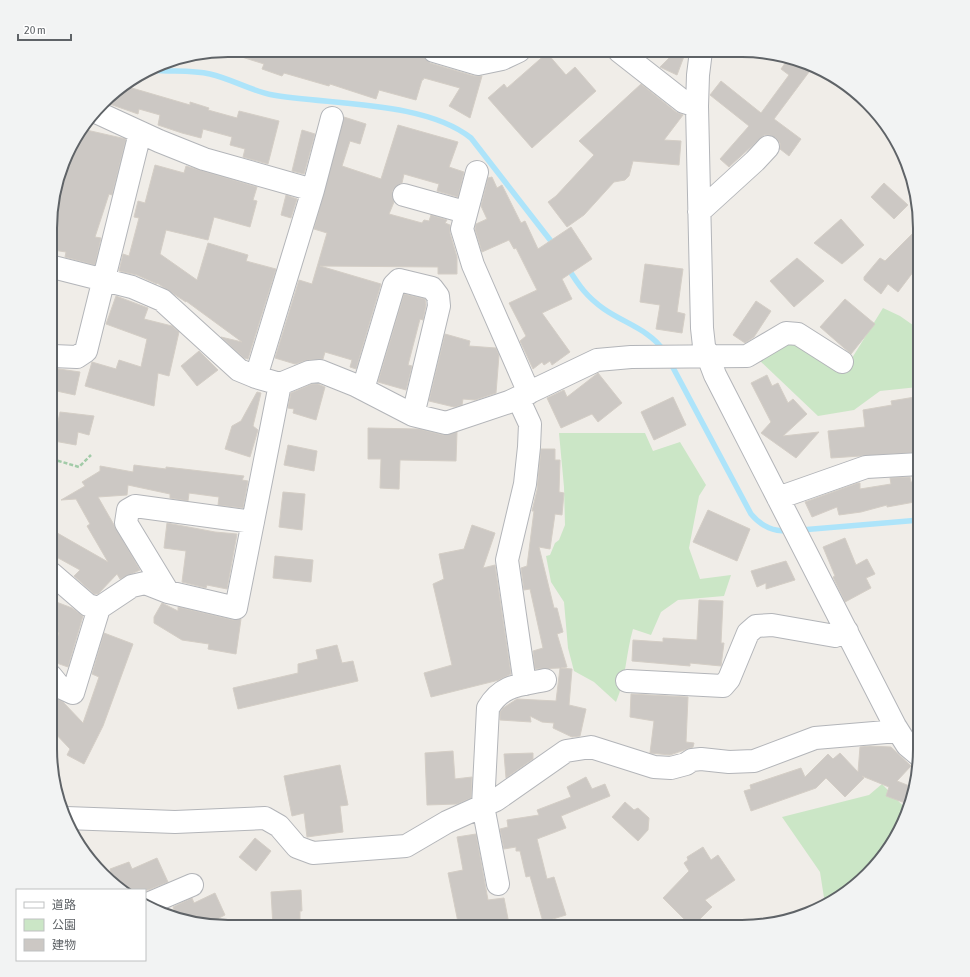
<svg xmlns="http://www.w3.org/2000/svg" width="970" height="977" font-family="'Asap Condensed','Noto Sans JP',sans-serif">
  <rect width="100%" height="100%" fill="#f0ede8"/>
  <path fill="#cbe6c6" d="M883,308L900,316L920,330V389L918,387L880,391L854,410L818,416L757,358L788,338L844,371Z
    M559,433H645L653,451L680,442L706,485L699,496L689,548L700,579L731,575L724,596L678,600L661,612L651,635L633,629C626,653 626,679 616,702L594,682L574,671L568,648L564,602L551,582L546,556L550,555L555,543L559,540L565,525L564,487Z
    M882,784L906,809L902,828L850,890L825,904L820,872L782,817L869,795Z"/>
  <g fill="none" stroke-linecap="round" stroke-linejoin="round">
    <path stroke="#ade4fa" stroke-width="5.5" d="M152,70C171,72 191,70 210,74C232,79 251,91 273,95C331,105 425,101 471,138L554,245
      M568,268C579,286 587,297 604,309C624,323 650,330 664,351
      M670,362L751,514C762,527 774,532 791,531
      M801,530L920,520"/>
  </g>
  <path fill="#ccc8c4" stroke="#d4cec6" d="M230,50H403L423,57L430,63L474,76H482L470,118L449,106L460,88L424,78L423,80H422L416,100L379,90L376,99L330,84L329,86L284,73L282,76L262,69L264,64L229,53Z
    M676,51H686L677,75L660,67Z
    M547,53L566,75L575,67L596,91L532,148L488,98L504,84L507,88Z
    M788,59L812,68L774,119L801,139L789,156L780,149V143L776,138L770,135H764L729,167L720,159L749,126L710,95L721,81L761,113L789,75L781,69Z
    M641,84L676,112L683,115L664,140L681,141L679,165L633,161L629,176L625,180L614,182L584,215L567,227L548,202L556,196L594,155L579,141Z
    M125,86L190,105V102L209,108L208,110L237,118L239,111L279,121L268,164L243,157L245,149L230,145L232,137L203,129L201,138L182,133L158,125L160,115L139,109L138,114L104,102L111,94Z
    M344,117L366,124L360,144L350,141L342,166L381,179L398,125L458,142L449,167L464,172L458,197L437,191L439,184L404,174L402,183L396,186L392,191L394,202L389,214L422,223L424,220L429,221L431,215L447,220L445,223L450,225V233L457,257V274H438V267L320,266L381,284L356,369L350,367L352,360L325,352L323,359L308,360L295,364L275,358L299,280L312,284L327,233L314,229Z
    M82,129L126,139L112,195L109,194L95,237L101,238L95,265L65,257L66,252L53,250V194L74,139Z
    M302,130L315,134L304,174L292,171Z
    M155,165L184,173L186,166L257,187L253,200L257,201L250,227L214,217L208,240L166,230L160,254L197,280L208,243L248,255L246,261L276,269L248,359L244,358L221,337L242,342L186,301V302L157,283V284L137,275L119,271L123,254L129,256L139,218L134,217L138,201L145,203Z
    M492,177L497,188L502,185L521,223L525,221L538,249L571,227L592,259L562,279L572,299L542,313L570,352L552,365L550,361L544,365L542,362L533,369L520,341L526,336L509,303L537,290L516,248L514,249L509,240L482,252L475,229L476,224L487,219L481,206L488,178Z
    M884,183L908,205L894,219L871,197Z
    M286,195L297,199L291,218L281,215Z
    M841,219L864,245L842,264L814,243Z
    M912,234L920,242V263L898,292L888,284L881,294L864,280V277L880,258L885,261Z
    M797,258L824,281L794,307L770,281Z
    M645,264L683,269L677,312L685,314L682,333L656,329L660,305L640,302Z
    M404,294L425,299L426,305L423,320L420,319L408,365L412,366L406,390L378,382Z
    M116,296L148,308L144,319L172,326L179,332L169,376L158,373L154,406L85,386L92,362L116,369L119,360L141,367L147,339L106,324Z
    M845,299L875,324L851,354L820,327Z
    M756,301L771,311L754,337L745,343L733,335Z
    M445,334L470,341L469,346L496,348L499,355L496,393L475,400L463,399L462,405L454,407L429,401Z
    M199,351L218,370L197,386L181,366Z
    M52,368L80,372L75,395L52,390Z
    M598,373L622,403L598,422L592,414L561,428L547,398L564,390L567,397Z
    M767,375L772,386L778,383L788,403L793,399L807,414L783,436L819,432L796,458L761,433L771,422L751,383Z
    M312,384H318L325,387L316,420L293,413L294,409L288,408L291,393Z
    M257,392L261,393L253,426L258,430L250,457L225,449L232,426L241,421Z
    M673,397L686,425L654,440L641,412Z
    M915,397L920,414V452L831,458L828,431L865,427L863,410L892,405L891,401Z
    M60,412L94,416L89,435L78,432L76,445L54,441Z
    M368,428L419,429L443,435L457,432L456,461L400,460L399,489L380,488L381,459H368Z
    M288,445L317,451L314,471L284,465Z
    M541,449H555V460H560L559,492L564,493L562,515L555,514L550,549L539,547L554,608H557L563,632L557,634L567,667L561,668L572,669L569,705L586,709L580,736L572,737L553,728L554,723L542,722L530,716L531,722L500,720V712L503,708L517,699L556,701L560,668L535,669L533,651L543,648L530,589L524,590L521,568L527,566L534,511H532L537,490Z
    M134,465L166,469V467L244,476L242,480L248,481L243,508L218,505L219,497L189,493L188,501L170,498V494L128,485L127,495L98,497L140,570L120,579L117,574L98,594H94L74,576L80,570L51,554L52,530L108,562L87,526L90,524L76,499L61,500L85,486L82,482L100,471V466L133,472Z
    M910,477L911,482H920V501L887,507V505L861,512L839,515L837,507L812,517L805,502L858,483H860V489L891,484L890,478Z
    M283,492L305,494L302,530L279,527Z
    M708,510L750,529L737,561L693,542Z
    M167,523L215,532L237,534L227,589L207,585L206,588L182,582L186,551L164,548Z
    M472,525L495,533L483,568L495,565L511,674L499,680L431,697L424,673L452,665L433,584L444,579L439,554L464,549Z
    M845,538L856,565L867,559L875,574L866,578L871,588L845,602L833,577L835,576L823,547Z
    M275,556L313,560L311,582L273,578Z
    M786,561L795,580L766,589V583L757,587L751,571Z
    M51,600L72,608L83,616L68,667L51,661V653L59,633L51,630Z
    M699,600L723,601L721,643H724L721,666L690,663V666L632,661L633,640L663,642V638L697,640Z
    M162,603L178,611V607L233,620L241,619L236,654L208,649L209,644L182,640L154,623V617Z
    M104,633L133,644L103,726L84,764L67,755L70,749L51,729V695L63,702L83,723L99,677L92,674Z
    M337,645L342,663L353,661L358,681L238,709L233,688L298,673V664L318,659L316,650Z
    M631,694L688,697L686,742L694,743L693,747L670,755L650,753L654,721L630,717Z
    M870,746L891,747L911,766L897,781L912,787L908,804L886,796L889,787L862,776L864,778L845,797L826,778L816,788L751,811L744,791L751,789L750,785L801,768L805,777L828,754L833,759L840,753L858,772L860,747Z
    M453,751L455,779L472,777L471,798L457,804L427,805L425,753Z
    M533,753V759L506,778L504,754Z
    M340,765L348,805L340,806L343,832L307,837L304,813L292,816L284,776Z
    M586,777L592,789L605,784L610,796L561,816L566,828L537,839L547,879L554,877L566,915L543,922L530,876L526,877L520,851H516V847L504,849L500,829L508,827L507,820L539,815L537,810L571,797L567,787Z
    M625,802L634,810L638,808L649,818L648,830L638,841L612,817Z
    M476,834L488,900L504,898L509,924L493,927H459L448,873L463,870L457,837Z
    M255,838L271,851L256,871L239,857Z
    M703,847L711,860L718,855L735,880L705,900L712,907L692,927L663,898L689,871L684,863L688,860L687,857Z
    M157,858L168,882L148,890H127L113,879L110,869L129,862L132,869Z
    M301,890L302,911H300V927H273L271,892Z
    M215,893L225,915L207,924L177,916L173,907L192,898L194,903Z"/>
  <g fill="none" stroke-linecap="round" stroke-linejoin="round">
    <defs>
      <path id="minor" d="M434,51L478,64L502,59L519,51
        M619,51L684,102L697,106
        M701,51L698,75L697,106L702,328L704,346L715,375L895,726L907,745L920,756
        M96,112L159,141L204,159L313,190
        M477,172L462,229L473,265L529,393
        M404,195L465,212
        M699,212L755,161L768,147
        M53,267L132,287L162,300L239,370L256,377L280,384L309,372L320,371L355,385L413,415L446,423L509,402L597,360L631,357L747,356L786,333L798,334L842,362
        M53,356L77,357L86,351L140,133
        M256,377L313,190L332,118
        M363,389L394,285L399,280L432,288L438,296L439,306L413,415
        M518,398L530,424L529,447L525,484L507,560L525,684
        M778,498L866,467L920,464
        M51,573L88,605L99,608
        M168,592L126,523L128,510L135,506L253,522
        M51,676L60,687L73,693L99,608L132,586L145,583L168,592L236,608L280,384
        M627,681L723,686L729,679L748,633L756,626L772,625L835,636L847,631
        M66,818L175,822L265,818L279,826L297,847L313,853L406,846L447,822L496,800L566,751L591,747L654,767L671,768L686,764L692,760L701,759L729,762L754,761L815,738L898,731
        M498,884L483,806L488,708C502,684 521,685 545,680
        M145,905L192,885"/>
    </defs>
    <use href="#minor" stroke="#b3b5b9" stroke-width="24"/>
    <path stroke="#a2cba8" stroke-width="2.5" stroke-dasharray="4 2" stroke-linecap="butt" d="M52,459L79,467L91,455"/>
    <use href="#minor" stroke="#fff" stroke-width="22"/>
  </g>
  <path d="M0 0H970V977H0ZM228 57H742A171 171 0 0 1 913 228V749A171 171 0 0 1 742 920H228A171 171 0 0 1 57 749V228A171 171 0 0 1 228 57Z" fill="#f2f3f3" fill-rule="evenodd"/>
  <path fill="none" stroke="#5f6367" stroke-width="2" d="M228 57H742A171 171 0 0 1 913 228V749A171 171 0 0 1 742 920H228A171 171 0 0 1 57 749V228A171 171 0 0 1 228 57Z"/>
  <rect x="16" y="889" width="130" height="72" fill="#ffffff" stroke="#bfc1c2"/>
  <rect x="24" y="902" width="20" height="6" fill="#ffffff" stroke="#bfc1c2"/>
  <text x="52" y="909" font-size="12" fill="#5f6367">道路</text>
  <rect x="24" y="919" width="20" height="12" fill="#cbe6c6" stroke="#bfc1c2"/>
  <text x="52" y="929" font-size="12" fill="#5f6367">公園</text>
  <rect x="24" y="939" width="20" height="12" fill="#ccc8c4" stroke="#bfc1c2"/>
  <text x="52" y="949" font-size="12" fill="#5f6367">建物</text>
  <path d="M18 34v6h53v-6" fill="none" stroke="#5f6367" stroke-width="2"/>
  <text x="24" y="34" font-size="12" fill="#5f6367" stroke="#ffffff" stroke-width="3" paint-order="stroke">20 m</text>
</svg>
